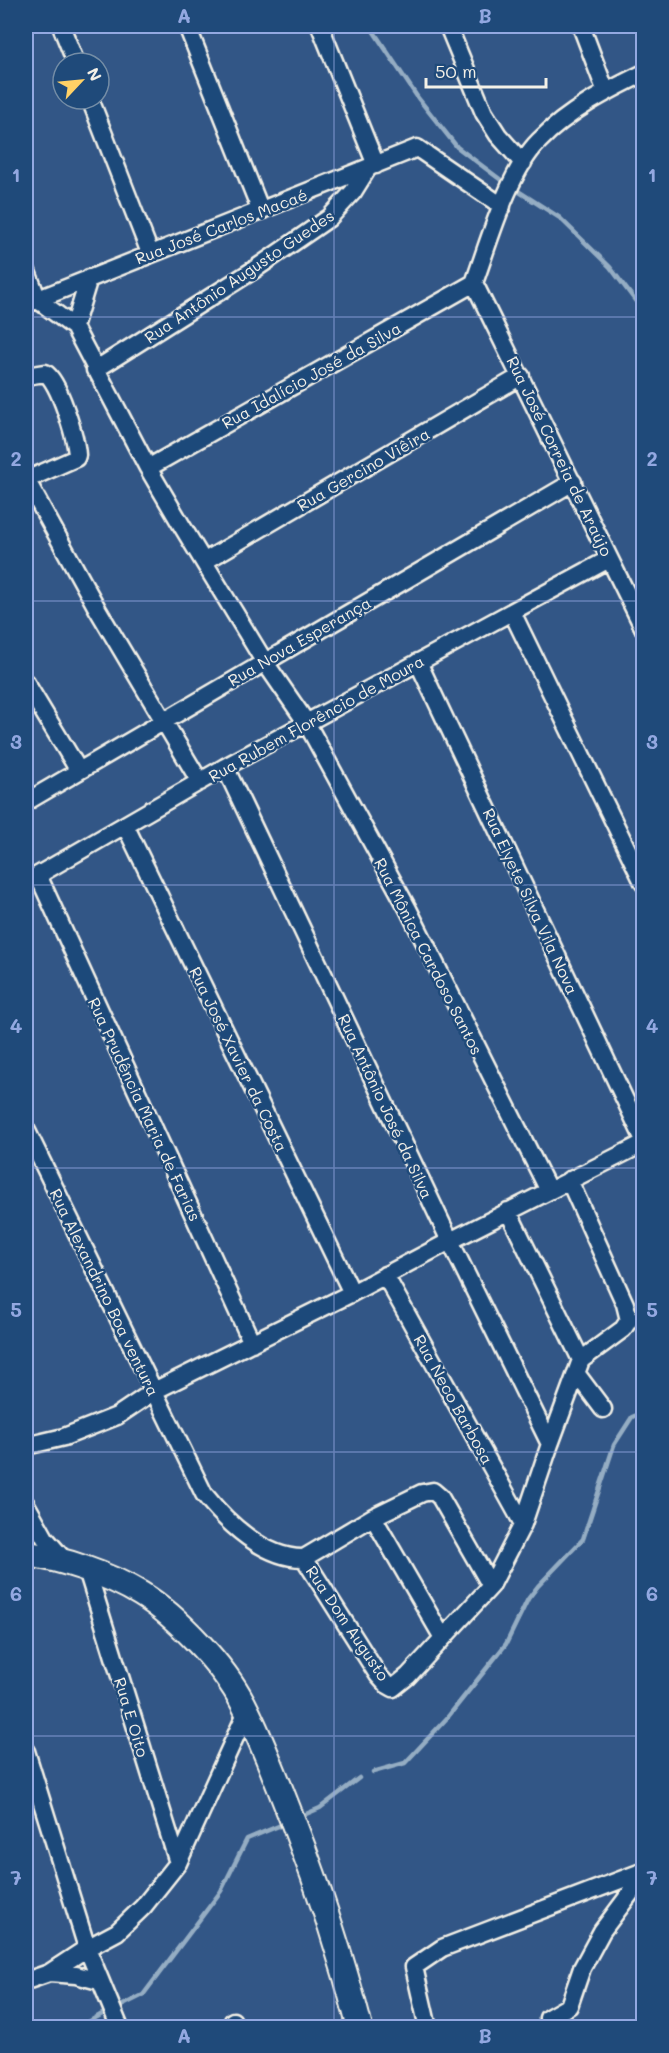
<svg xmlns="http://www.w3.org/2000/svg" width="669" height="2053" font-family="Mali,sans-serif">
  <rect width="100%" height="100%" fill="#325686"/>
  <filter id="ink" filterUnits="userSpaceOnUse"><feTurbulence type="fractalNoise" baseFrequency=".0167" numOctaves="2"/><feDisplacementMap in="SourceGraphic" scale="12" xChannelSelector="R" yChannelSelector="G"/><feConvolveMatrix kernelMatrix="1 2 1 2 8 2 1 2 1" color-interpolation-filters="sRGB"/></filter>
  <g filter="url(#ink)">
    <g fill="none" stroke-linecap="round" stroke-linejoin="round">
      <path stroke="#95adc3" stroke-width="4.5" d="M370,26L418,98L457,147L505,183
        M518,191L560,218L610,267L637,303L644,308
        M373,1772L405,1763L447,1718L506,1644L528,1599L538,1586L583,1539L614,1445L632,1417L644,1412
        M299,1817L320,1808L359,1778
        M123,2005L143,1995L221,1891L247,1839L286,1823
        M78,2028L104,2013"/>
      <defs>
        <path id="street" d="M61,26L76,63
          M187,26L261,211
          M320,26L376,165
          M448,26L484,113L498,135L523,163
          M581,26L606,92
          M90,99L150,253
          M26,269L38,300L74,327L148,468L182,526L264,661L306,722L408,909L549,1191
          M474,283L644,629
          M474,283C489,242 508,172 539,141C568,111 607,91 644,73
          M26,304L417,148L502,206
          M74,327L89,278
          M95,370L252,271L329,218L353,192L368,168
          M26,376L45,373C59,380 76,439 77,455L76,458L26,480
          M148,468L474,283
          M26,479L98,610L200,782
          M205,561L521,376
          M512,612L644,884
          M418,662L644,1140
          M26,683L79,771
          M225,767L450,1241L550,1444
          M26,802L573,482
          M125,825L352,1293
          M38,875L252,1343
          M26,882L225,767L609,559
          M26,1129L204,1494C227,1523 265,1559 304,1558L378,1675L386,1684L393,1688L408,1676L491,1586L523,1524L550,1444L581,1360L623,1329L629,1320L625,1304L569,1180
          M508,1211L581,1360
          M385,1275L523,1524
          M576,1373L603,1409
          M26,1446L64,1437L117,1416L154,1391L352,1293L450,1241L644,1143
          M26,1504L45,1538L66,1562
          M373,1517L443,1638
          M304,1558L373,1517L422,1493L433,1491L440,1497L491,1586
          M87,1570L178,1863
          M26,1751L87,1948L120,2028
          M49,1973L76,1975L99,1981
          M26,1981L49,1973L87,1948L117,1932L143,1907L178,1863L247,1711
          M233,2021L235,2028
          M428,2028L414,1967L442,1948L644,1871
          M553,2028L548,2018L569,2006L582,1968L602,1931L644,1875
          M643,2028L644,2027"/>
        <path id="secondary" d="M26,1554C61,1558 110,1575 141,1594C177,1616 224,1666 243,1703C263,1742 278,1784 294,1824C320,1891 342,1958 360,2028"/>
      </defs>
      <use href="#street" stroke="#f4f1e8" stroke-width="21"/>
      <use href="#secondary" stroke="#f4f1e8" stroke-width="28"/>
      <use href="#street" stroke="#1f4a7a" stroke-width="16"/>
      <use href="#secondary" stroke="#1f4a7a" stroke-width="24"/>
    </g>
  </g>
  <path fill="none" stroke="#93a8e1" stroke-width="1.5" stroke-opacity="0.55" d="M334,26V2028M26,317H644M26,601H644M26,885H644M26,1168H644M26,1452H644M26,1736H644"/>
  <g text-anchor="middle" dominant-baseline="central" stroke-width="5" stroke-linejoin="round" paint-order="stroke">
    <g font-size="16" fill="#f4f1e8" stroke="#1f4a7a">
      <text transform="translate(221 226) rotate(-21)">Rua José Carlos Macaé</text>
      <text transform="translate(239 276) rotate(-34)">Rua Antônio Augusto Guedes</text>
      <text transform="translate(311 375) rotate(-29)">Rua Idalício José da Silva</text>
      <text transform="translate(560 456) rotate(64)">Rua José Correia de Araújo</text>
      <text transform="translate(363 469) rotate(-30)">Rua Gercino Viêira</text>
      <text transform="translate(299 641) rotate(-30)">Rua Nova Esperança</text>
      <text transform="translate(316 718) rotate(-29)">Rua Rubem Florêncio de Moura</text>
      <text transform="translate(531 901) rotate(65)">Rua Elyete Silva Vila Nova</text>
      <text transform="translate(429 956) rotate(63)">Rua Mônica Cardoso Santos</text>
      <text transform="translate(239 1059) rotate(64)">Rua José Xavier da Costa</text>
      <text transform="translate(386 1106) rotate(65)">Rua Antônio José da Silva</text>
      <text transform="translate(145 1109) rotate(65)">Rua Prudência Maria de Farias</text>
      <text transform="translate(105 1292) rotate(64)">Rua Alexandrino Boa ventura</text>
      <text transform="translate(454 1399) rotate(61)">Rua Neco Barbosa</text>
      <text transform="translate(348 1623) rotate(56)">Rua Dom Augusto</text>
      <text transform="translate(132 1717) rotate(73)">Rua E Oito</text>
    </g>
  </g>
  <rect width="669" height="2053" fill="none" stroke="#1f4a7a" stroke-width="66"/>
  <g transform="translate(81 81) rotate(64)"><circle r="28" fill="#1f4a7a" stroke="#748da6" stroke-width="1.5"/>
  <path d="M0-4.5L10 22L0 15L-10 22Z" fill="#ffd166"/>
  <text y="-9" font-size="16" font-weight="bold" text-anchor="middle" fill="#f4f1e8">N</text>
  </g>
  <path d="M426 78v9h120v-9" fill="none" stroke="#f4f1e8" stroke-width="3"/>
  <text x="435" y="78" font-size="18" fill="#f4f1e8" stroke="#1f4a7a" stroke-width="4.5" paint-order="stroke">50 m</text>
  <rect x="33" y="33" width="603" height="1987" fill="none" stroke="#93a8e1" stroke-width="2"/>
  <g font-size="20" text-anchor="middle" font-weight="bold" fill="#93a8e1">
    <text x="184" y="23">A</text>
    <text x="485" y="23">B</text>
    <text x="16" y="182">1</text>
    <text x="652" y="182">1</text>
    <text x="16" y="466">2</text>
    <text x="652" y="466">2</text>
    <text x="16" y="749">3</text>
    <text x="652" y="749">3</text>
    <text x="16" y="1033">4</text>
    <text x="652" y="1033">4</text>
    <text x="16" y="1317">5</text>
    <text x="652" y="1317">5</text>
    <text x="16" y="1601">6</text>
    <text x="652" y="1601">6</text>
    <text x="16" y="1885">7</text>
    <text x="652" y="1885">7</text>
    <text x="184" y="2043">A</text>
    <text x="485" y="2043">B</text>
  </g>
</svg>
